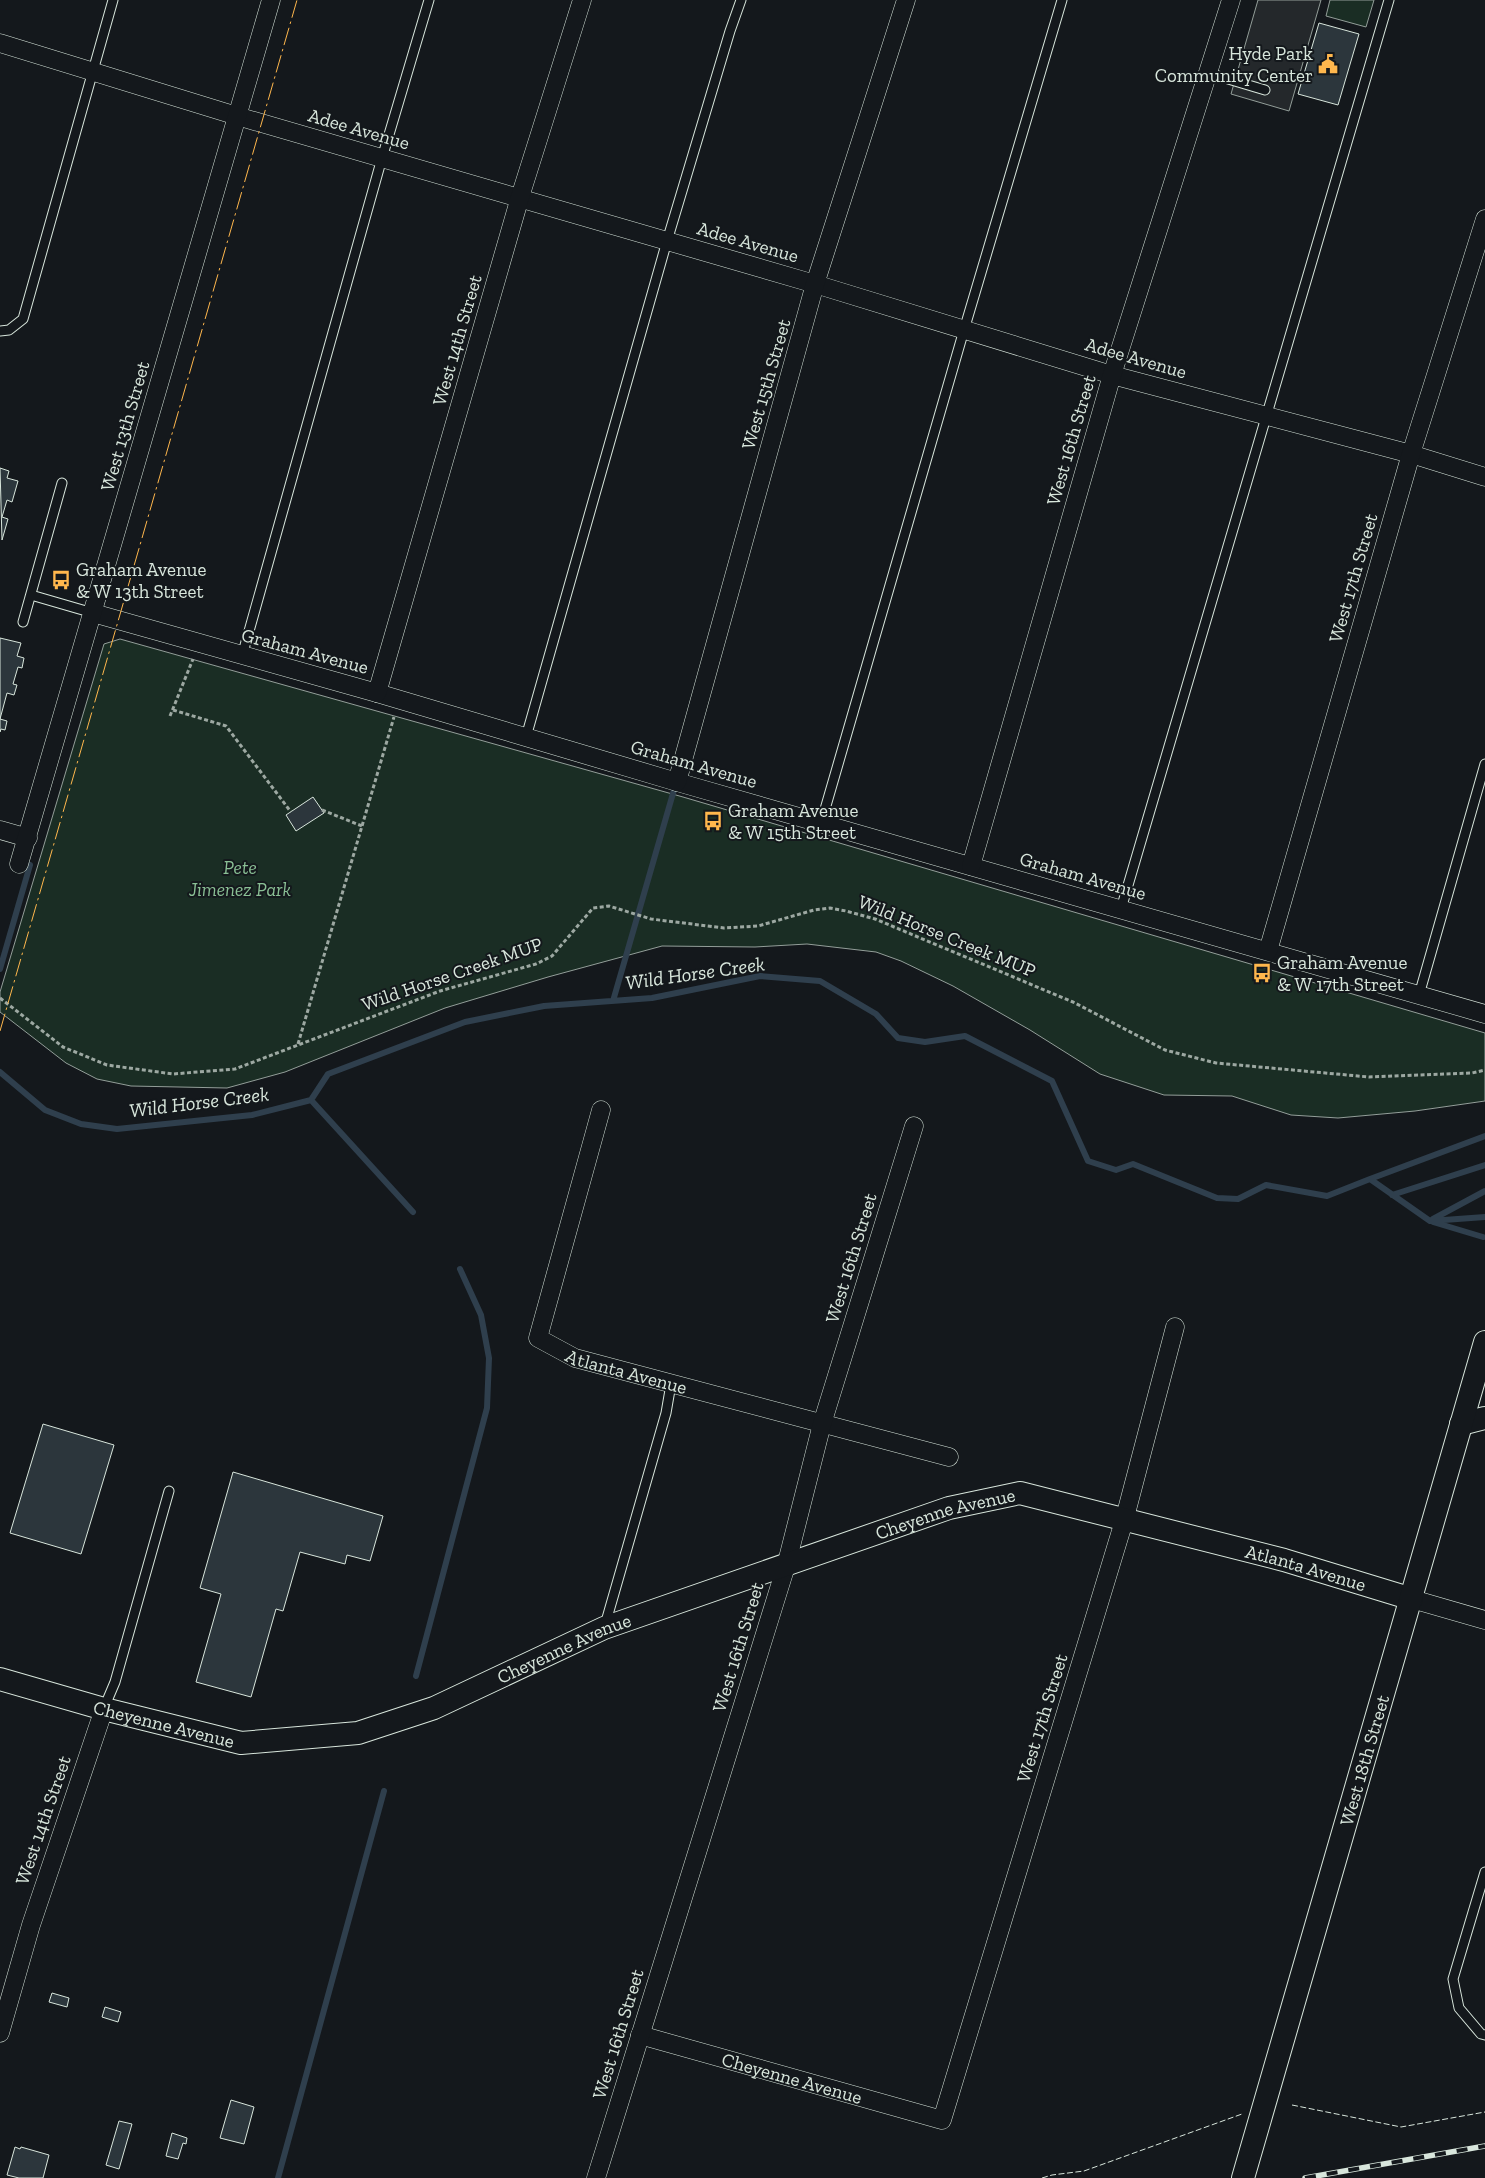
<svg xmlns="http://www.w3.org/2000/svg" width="1485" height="2178" font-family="'Zilla Slab',serif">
  <rect width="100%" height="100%" fill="#14181c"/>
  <path fill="#1a2d24" stroke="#939e99" d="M1330,0H1374L1366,27L1326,16Z
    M120,639L683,797L1485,1033V1101L1415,1111L1338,1118L1291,1115L1232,1096L1164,1095L1100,1074L1030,1030L953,986L901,961L876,952L807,944L755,947L662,946L548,977L445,1008L285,1072L227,1088L131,1086L97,1079L66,1063L0,1012V992L104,644Z"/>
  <path fill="#24282b" stroke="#939e99" d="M1258,0H1321L1289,111L1231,94Z"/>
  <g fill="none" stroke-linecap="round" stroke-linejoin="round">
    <path stroke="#2f3f4d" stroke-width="6" d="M0,969L30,865
      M613,1001L676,783
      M0,1072L45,1110L81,1124L117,1129L252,1115L311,1100L328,1074L465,1022L544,1006L652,998L760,976L820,981L876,1014L898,1038L925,1042L965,1036L1052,1081L1088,1161L1116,1170L1133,1164L1217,1198L1238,1199L1266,1185L1327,1196L1370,1179L1430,1221L1485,1217
      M311,1100L413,1212
      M1370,1179L1485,1136
      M1392,1195L1485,1165
      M1433,1219L1485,1191
      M1433,1222L1483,1237
      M416,1676L487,1408L489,1358L481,1315L460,1269
      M278,2178L384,1791"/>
  </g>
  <path fill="#2c363c" stroke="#d8e6dc" d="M1319,23L1359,34L1338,105L1298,94Z
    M0,468L9,471L7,478L18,481L12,502L7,500L2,517L8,519L2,540Z
    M0,638L21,643L17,656L24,658L22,668L18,667L13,684L17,685L14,695L7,693L0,719L7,721L5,730L1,729L0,732Z
    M313,797L324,813L296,831L286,815Z
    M43,1424L114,1445L81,1554L10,1533Z
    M233,1472L383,1516L370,1561L347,1555L345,1564L300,1552L283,1611L276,1609L251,1697L196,1682L221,1594L200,1588Z
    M52,1993L69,1998L67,2007L49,2002Z
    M105,2007L121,2012L118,2022L102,2017Z
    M231,2100L254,2107L244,2144L220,2138Z
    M119,2121L132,2124L119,2169L106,2165Z
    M172,2133L187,2138L186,2144L183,2143L178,2159L166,2156Z
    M15,2147L20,2149L21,2147L49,2155L43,2178H19L7,2175Z"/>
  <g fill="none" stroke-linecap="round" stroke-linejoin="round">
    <defs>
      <path id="service" d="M1208,73L1265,90
        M0,331L9,330L23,319L113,0
        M31,595L93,613
        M23,622L62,483
        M242,656L382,158L429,0
        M526,737L667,241L730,31L741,0
        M821,823L964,330L1062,0
        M1121,909L1389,0
        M1419,995L1485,764
        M605,1625L666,1413L671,1384
        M104,1708L115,1682L169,1491
        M1485,1872L1453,1979L1459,2008L1481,2034L1485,2035"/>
      <g id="minor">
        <path d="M0,43L237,116L815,284L1112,375L1411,454L1485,477"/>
        <path d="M93,613L377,693L677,782L1485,1014"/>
        <path d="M377,693L520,197L582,0"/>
        <path d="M677,782L815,284L906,0"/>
        <path d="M0,830L28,838"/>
        <path d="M19,864L271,0"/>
        <path d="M971,866L1112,375L1231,0"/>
        <path d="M1268,951L1411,454L1485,219"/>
        <path id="s1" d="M601,1110L538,1338L575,1358L949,1457"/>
        <path d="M1412,1599L1485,1620"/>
        <path d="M0,2033L31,1925L104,1709"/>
        <path id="s2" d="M640,2035L942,2120L1124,1521L1175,1327"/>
        <path d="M596,2178L786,1566L822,1424L914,1126"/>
      </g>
      <g id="tertiary">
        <path d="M1461,1424L1485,1418"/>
        <path id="s3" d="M0,1679L104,1709L241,1743L358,1733L434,1708L604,1628L949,1508L1020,1493L1284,1560L1412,1599"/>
        <path id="s4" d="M1243,2178L1485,1342"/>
      </g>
    </defs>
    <use href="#service" stroke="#d8e6dc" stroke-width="11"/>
    <use href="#minor" stroke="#d8e6dc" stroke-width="19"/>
    <use href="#tertiary" stroke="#d8e6dc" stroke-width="24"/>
    <path stroke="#9da8a2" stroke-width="3" stroke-dasharray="4 2.5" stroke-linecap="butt" d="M173,710L226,726L291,812
      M170,716L193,659
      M322,810L362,826
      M0,998L63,1047L107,1065L173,1074L235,1069L440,991L536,964L552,956L593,908L609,906L651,919L724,928L758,926L814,910L830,908L846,911L875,919L1073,1002L1165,1050L1216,1063L1369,1077L1472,1073L1485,1070
      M298,1044L394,717"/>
    <use href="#service" stroke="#14181c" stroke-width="9"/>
    <use href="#minor" stroke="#14181c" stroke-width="18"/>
    <use href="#tertiary" stroke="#14181c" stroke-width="22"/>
    <defs>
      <path id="rail" d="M1305,2178L1485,2146"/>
    </defs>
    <use href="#rail" stroke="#d8e6dc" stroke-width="5.5"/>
    <use href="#rail" stroke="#14181c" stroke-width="4" stroke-dasharray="11" stroke-linecap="butt"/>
    <path stroke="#d8e6dc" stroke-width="1" stroke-dasharray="6 2.5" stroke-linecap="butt" d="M1292,2105L1401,2127L1485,2112
      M1042,2178L1052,2175L1084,2171L1242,2114"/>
    <path stroke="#ffb74d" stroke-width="1" stroke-dasharray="18 4 2.5 4" stroke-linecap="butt" d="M0,1031L297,0"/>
  </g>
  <defs>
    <symbol id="civic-bare" viewBox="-9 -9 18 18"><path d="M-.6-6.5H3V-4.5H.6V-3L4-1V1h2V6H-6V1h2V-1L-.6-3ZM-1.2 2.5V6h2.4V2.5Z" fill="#ffb74d" stroke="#14181c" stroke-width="2.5" paint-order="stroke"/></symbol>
    <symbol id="bus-bare" viewBox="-9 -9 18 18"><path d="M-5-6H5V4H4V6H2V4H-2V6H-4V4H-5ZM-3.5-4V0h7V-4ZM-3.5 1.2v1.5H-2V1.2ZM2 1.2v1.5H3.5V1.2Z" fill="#ffb74d" stroke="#14181c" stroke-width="2.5" paint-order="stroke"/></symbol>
  </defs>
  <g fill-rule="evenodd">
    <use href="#civic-bare" x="1314" y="50" width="28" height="28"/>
    <use href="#bus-bare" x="47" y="566" width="28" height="28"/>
    <use href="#bus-bare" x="699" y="807" width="28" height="28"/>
    <use href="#bus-bare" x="1248" y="959" width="28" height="28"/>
  </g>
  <g text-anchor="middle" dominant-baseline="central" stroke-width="4" stroke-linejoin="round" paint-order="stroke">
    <g font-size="19" fill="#d8e6dc" stroke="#14181c" text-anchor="start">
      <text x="1313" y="53" text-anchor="end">Hyde Park<tspan x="1313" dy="22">Community Center</tspan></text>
      <text x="76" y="569">Graham Avenue<tspan x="76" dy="22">&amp; W 13th Street</tspan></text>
      <text x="728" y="810">Graham Avenue<tspan x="728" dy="22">&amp; W 15th Street</tspan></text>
      <text x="1277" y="962">Graham Avenue<tspan x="1277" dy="22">&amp; W 17th Street</tspan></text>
    </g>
    <g font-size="19" fill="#d8e6dc" stroke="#14181c">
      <text transform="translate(359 129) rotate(16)">Adee Avenue</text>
      <text transform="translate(748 242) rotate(16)">Adee Avenue</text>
      <text transform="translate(457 340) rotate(-74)">West 14th Street</text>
      <text transform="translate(1136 358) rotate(16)">Adee Avenue</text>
      <text transform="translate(766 384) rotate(-74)">West 15th Street</text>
      <text transform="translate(125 426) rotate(-74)">West 13th Street</text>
      <text transform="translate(1071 440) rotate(-74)">West 16th Street</text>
      <text transform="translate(1353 578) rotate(-74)">West 17th Street</text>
      <text transform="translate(305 651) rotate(15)">Graham Avenue</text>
      <text transform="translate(694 764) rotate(16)">Graham Avenue</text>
      <text transform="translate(1083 876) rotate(16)">Graham Avenue</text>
      <text transform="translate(947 936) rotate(22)">Wild Horse Creek MUP</text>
      <text transform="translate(452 974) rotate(-19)">Wild Horse Creek MUP</text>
      <text transform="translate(851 1258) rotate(-73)">West 16th Street</text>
      <text stroke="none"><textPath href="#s1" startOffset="332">Atlanta Avenue</textPath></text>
      <text stroke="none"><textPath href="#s3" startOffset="995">Cheyenne Avenue</textPath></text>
      <text stroke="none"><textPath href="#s3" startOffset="1368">Atlanta Avenue</textPath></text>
      <text transform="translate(738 1647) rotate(-73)">West 16th Street</text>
      <text stroke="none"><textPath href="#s3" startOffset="590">Cheyenne Avenue</textPath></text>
      <text transform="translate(1042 1718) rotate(-73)">West 17th Street</text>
      <text stroke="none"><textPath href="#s3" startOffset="170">Cheyenne Avenue</textPath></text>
      <text stroke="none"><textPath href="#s4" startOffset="435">West 18th Street</textPath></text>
      <text transform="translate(43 1820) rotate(-71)">West 14th Street</text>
      <text transform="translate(618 2034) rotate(-73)">West 16th Street</text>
      <text stroke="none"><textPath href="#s2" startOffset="158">Cheyenne Avenue</textPath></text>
    </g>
    <g font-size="19" font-style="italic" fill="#8ac095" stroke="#14181c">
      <text x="240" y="867">Pete<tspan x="240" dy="22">Jimenez Park</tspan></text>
    </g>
    <g font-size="20" font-style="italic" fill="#d8e6dc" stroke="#14181c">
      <text transform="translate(695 973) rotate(-8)">Wild Horse Creek</text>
      <text transform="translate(199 1102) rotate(-7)">Wild Horse Creek</text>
    </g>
  </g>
</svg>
